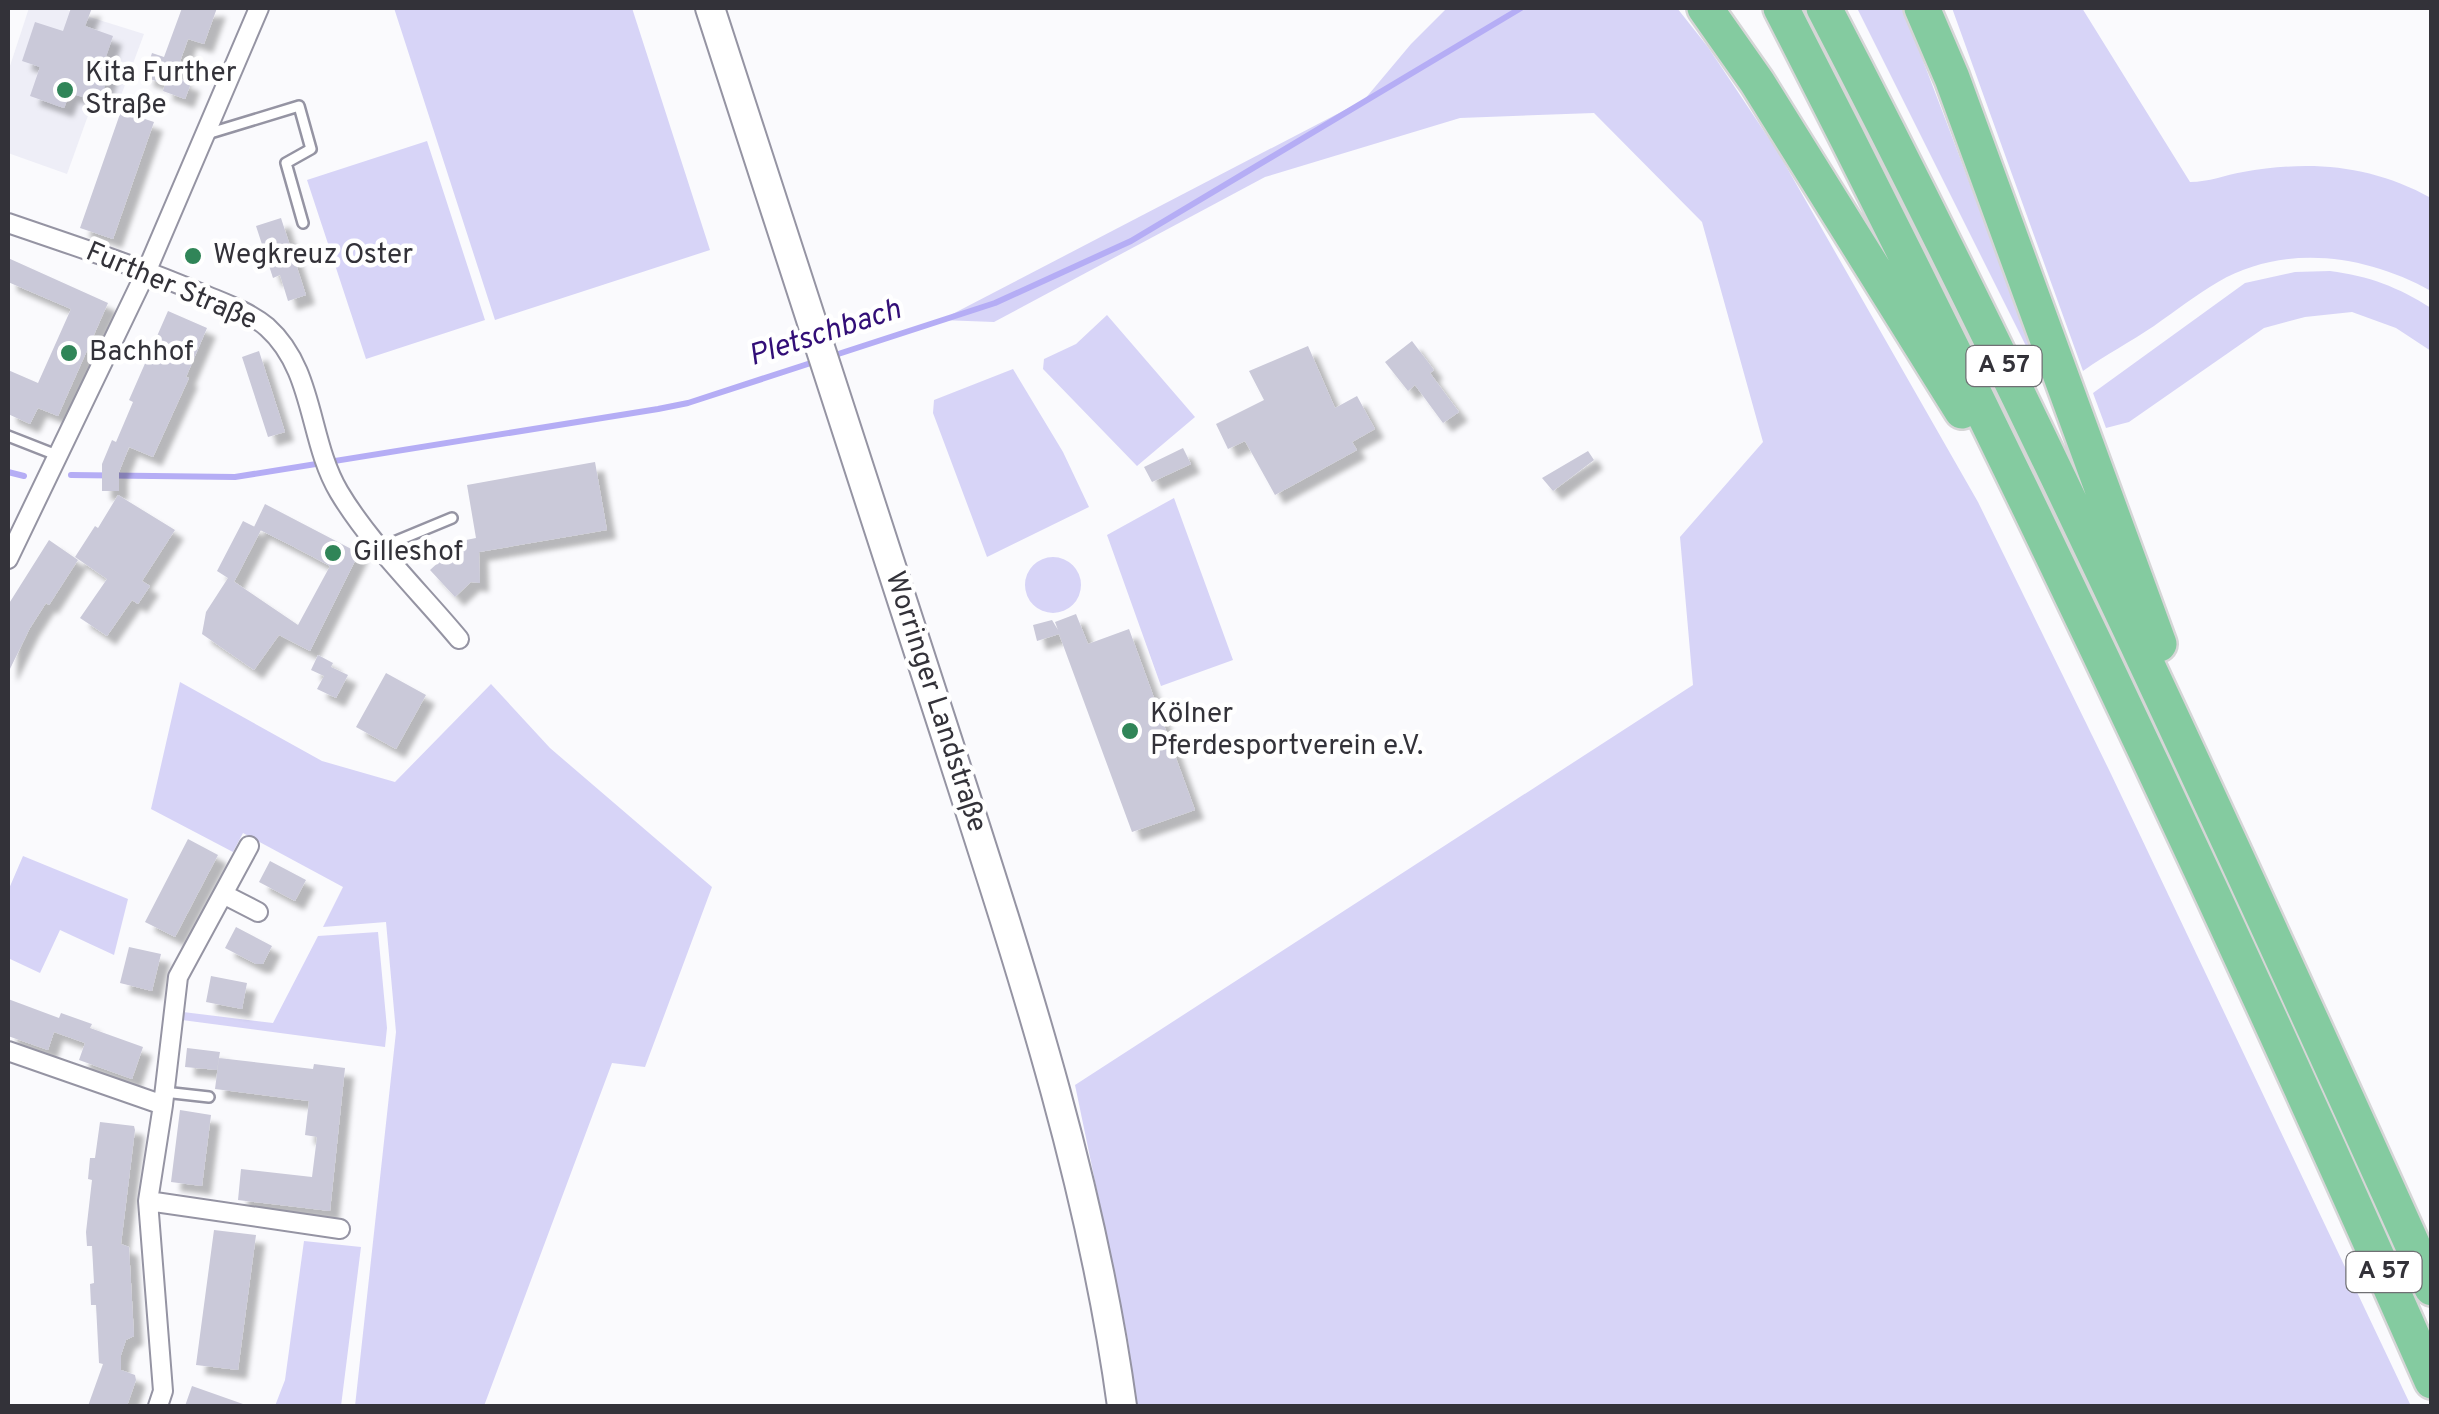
<svg xmlns="http://www.w3.org/2000/svg" width="2439" height="1414" font-family="Overpass,sans-serif">
  <defs>
    <filter id="shadow"><feDropShadow dx="9" dy="9" stdDeviation="2.5" flood-color="#0004"/></filter>
  </defs>
  <rect width="100%" height="100%" fill="#fafafd"/>
  <path fill="#eeeef7" d="M29,8H61L144,34L116,109L107,107L104,114L90,110L67,174L8,153V72Z"/>
  <path fill="#d7d4f7" d="M394,8H632L710,250L495,320Z
    M1447,8H1677L1708,47L1778,152L1978,502L2111,774L2411,1406H1136L1128,1340L1075,1085L1693,685L1680,537L1763,442L1702,222L1594,113L1460,118L1265,177L994,322L941,320L1364,100L1411,44Z
    M1857,8H1903L2050,394Z
    M1952,8H2082L2190,182C2209,182 2225,175 2243,172C2311,160 2371,165 2431,198V291C2366,255 2286,243 2218,282C2196,295 2175,311 2154,326C2130,342 2107,354 2083,371Z
    M427,141L485,320L366,359L307,180Z
    M2330,271C2369,276 2398,287 2431,308V351L2396,328L2352,312L2305,317L2264,328L2129,422L2106,428L2093,393L2245,283L2295,272Z
    M1107,315L1195,417L1137,466L1043,369L1044,359L1076,344Z
    M1013,369L1063,452L1089,507L987,557L933,413L934,400Z
    M1174,498L1233,660L1161,686L1107,535Z
    M1025 585a28 28 0 1 1 56 0a28 28 0 1 1-56 0Z
    M180,682L322,761L395,782L491,684L550,748L712,887L645,1067L612,1063L484,1406H355L396,1032L386,922L323,927L343,887L243,833L233,852L151,809Z
    M23,856L128,899L114,955L60,930L40,973L8,958V891Z
    M378,932L387,1028L385,1047L182,1020L183,1012L273,1023L318,936Z
    M304,1241L361,1247L341,1406H275L285,1380Z"/>
  <g fill="none" stroke-linecap="round" stroke-linejoin="round">
    <path stroke="#b5adf5" stroke-width="6" d="M829,357L995,303L1131,241L1521,8
      M8,472L24,476
      M71,475L235,477L658,409L688,403L817,361"/>
  </g>
  <path fill="#cac9d9" filter="url(#shadow)" d="M71,8H92L85,26L113,36L103,65L111,68L99,102L70,93L64,108L30,96L40,67L22,61L35,22L63,31Z
    M182,8H217L204,44L188,39L177,70L183,72L180,79L191,83L185,99L163,91L165,84L144,77L152,53L164,57Z
    M121,111L154,122L113,239L80,228Z
    M281,218L306,295L288,301L280,275L273,278L256,226Z
    M8,258L108,303L58,416L38,408L30,424L8,414V370L38,383L71,309L8,282Z
    M168,311L207,328L186,377L189,378L153,457L129,447L119,472V491H102V464L112,440L116,442L133,402L129,400Z
    M1412,341L1434,370L1430,373L1459,412L1443,423L1415,385L1408,391L1385,362Z
    M1308,346L1335,408L1357,396L1375,429L1352,442L1357,450L1275,495L1245,441L1228,449L1216,424L1264,400L1249,371Z
    M259,351L285,432L268,437L242,357Z
    M1183,448L1191,464L1152,482L1144,467Z
    M1588,451L1594,460L1553,491L1542,478Z
    M595,462L607,530L479,552L480,583L471,582L455,597L430,570L452,550L451,543L476,538L467,485Z
    M118,495L175,530L142,581L150,586L138,604L132,600L107,636L80,618L107,579L75,557L95,526L98,528Z
    M265,504L359,553L310,651L279,635L254,670L202,634L206,612L228,578L217,571L243,521L261,530L234,582L230,579L298,625L330,566L292,546L254,527Z
    M49,540L78,560L49,605L46,603L30,628L8,673V605Z
    M1076,614L1088,644L1129,629L1195,810L1132,832L1059,634L1037,641L1033,625L1052,620L1058,630L1055,622Z
    M318,655L333,663L331,667L348,675L336,698L317,689L324,676L311,670Z
    M386,673L426,695L396,749L356,727Z
    M188,839L218,855L175,937L145,922Z
    M270,861L306,880L295,901L259,882Z
    M236,927L272,946L263,964H256L225,948Z
    M129,947L161,954L152,991L120,983Z
    M211,976L247,983L242,1009L206,1002Z
    M8,999L59,1018L61,1013L92,1024L90,1028L143,1047L132,1079L79,1060L85,1043L54,1032L48,1050L8,1036Z
    M187,1048L220,1052L217,1070L185,1067Z
    M219,1058L313,1069L314,1064L345,1068L330,1211L238,1200L241,1169L312,1177L317,1137L305,1135L309,1101L215,1089Z
    M180,1110L211,1115L202,1186L171,1182Z
    M100,1122L134,1126L135,1130L121,1244L129,1247L134,1336L126,1340L121,1355V1370L135,1375L136,1380L127,1406H88L103,1364L99,1363L96,1305H91L90,1284L94,1283L92,1246H87L86,1232L92,1180L88,1179L90,1158H95Z
    M214,1230L256,1235L238,1370L196,1365Z
    M192,1386L243,1404V1406H185Z"/>
  <g fill="none" stroke-linecap="round" stroke-linejoin="round">
    <defs>
      <path id="lane" d="M207,134L299,106L311,149L286,163L303,223
        M8,436L59,456
        M382,547L452,518
        M164,1092L209,1097"/>
      <path id="street" d="M8,223C72,245 137,266 200,293C223,303 248,311 267,327C315,370 308,440 339,492C370,544 420,592 459,639
        M8,559L147,270L259,8
        M223,894L258,912
        M8,1051L163,1105L148,1201
        M163,1105L178,977L249,846
        M158,1406L163,1391L148,1201L340,1229"/>
      <path id="secondary" d="M710,8C790,252 869,497 948,742C1018,960 1091,1178 1122,1406"/>
      <path id="highway" d="M1705,8L1757,82L1962,411
        M1781,8C2012,459 2228,917 2432,1381
        M1824,8C2042,427 2238,857 2432,1288
        M1922,8L1952,78L2159,644"/>
    </defs>
    <use href="#lane" stroke="#9594a3" stroke-width="14"/>
    <use href="#street" stroke="#9594a3" stroke-width="22"/>
    <use href="#secondary" stroke="#9594a3" stroke-width="32"/>
    <use href="#highway" stroke="#d6d6d7" stroke-width="40"/>
    <use href="#lane" stroke="#fff" stroke-width="9"/>
    <use href="#street" stroke="#fff" stroke-width="18"/>
    <use href="#secondary" stroke="#fff" stroke-width="28"/>
    <use href="#highway" stroke="#84cba0" stroke-width="35"/>
  </g>
  <g fill="#308558" stroke="#fff" stroke-width="4">
    <circle cx="65" cy="90" r="10"/>
    <circle cx="193" cy="256" r="10"/>
    <circle cx="69" cy="353" r="10"/>
    <circle cx="333" cy="553" r="10"/>
    <circle cx="1130" cy="731" r="10"/>
  </g>
  <g text-anchor="middle" dominant-baseline="central" stroke-width="9" stroke-linejoin="round" paint-order="stroke">
    <g fill="#fff" stroke="#707074" stroke-width="2.5">
      <rect x="1966.5" y="346" width="75" height="40" rx="8"/>
      <rect x="2346.5" y="1252" width="75" height="40" rx="8"/>
    </g>
    <g font-size="25" font-weight="bold" fill="#333239">
      <text x="2004" y="366">A 57</text>
      <text x="2384" y="1272">A 57</text>
    </g>
    <g font-size="28" fill="#333239" stroke="#fff" text-anchor="start">
      <text x="85" y="74">Kita Further<tspan x="85" dy="32">Straße</tspan></text>
      <text x="213" y="256">Wegkreuz Oster</text>
      <text x="89" y="353">Bachhof</text>
      <text x="353" y="553">Gilleshof</text>
      <text x="1150" y="715">Kölner<tspan x="1150" dy="32">Pferdesportverein e.V.</tspan></text>
    </g>
    <g font-size="28" fill="#333239" stroke="#fff">
      <text transform="translate(171 287) rotate(23)">Further Straße</text>
      <text transform="translate(935 702) rotate(72)">Worringer Landstraße</text>
    </g>
    <g font-size="30" font-style="italic" fill="#320e77" stroke="#fff">
      <text transform="translate(825 334) rotate(-18)">Pletschbach</text>
    </g>
  </g>
  <rect width="2439" height="1414" fill="none" stroke="#333239" stroke-width="20"/>
</svg>
